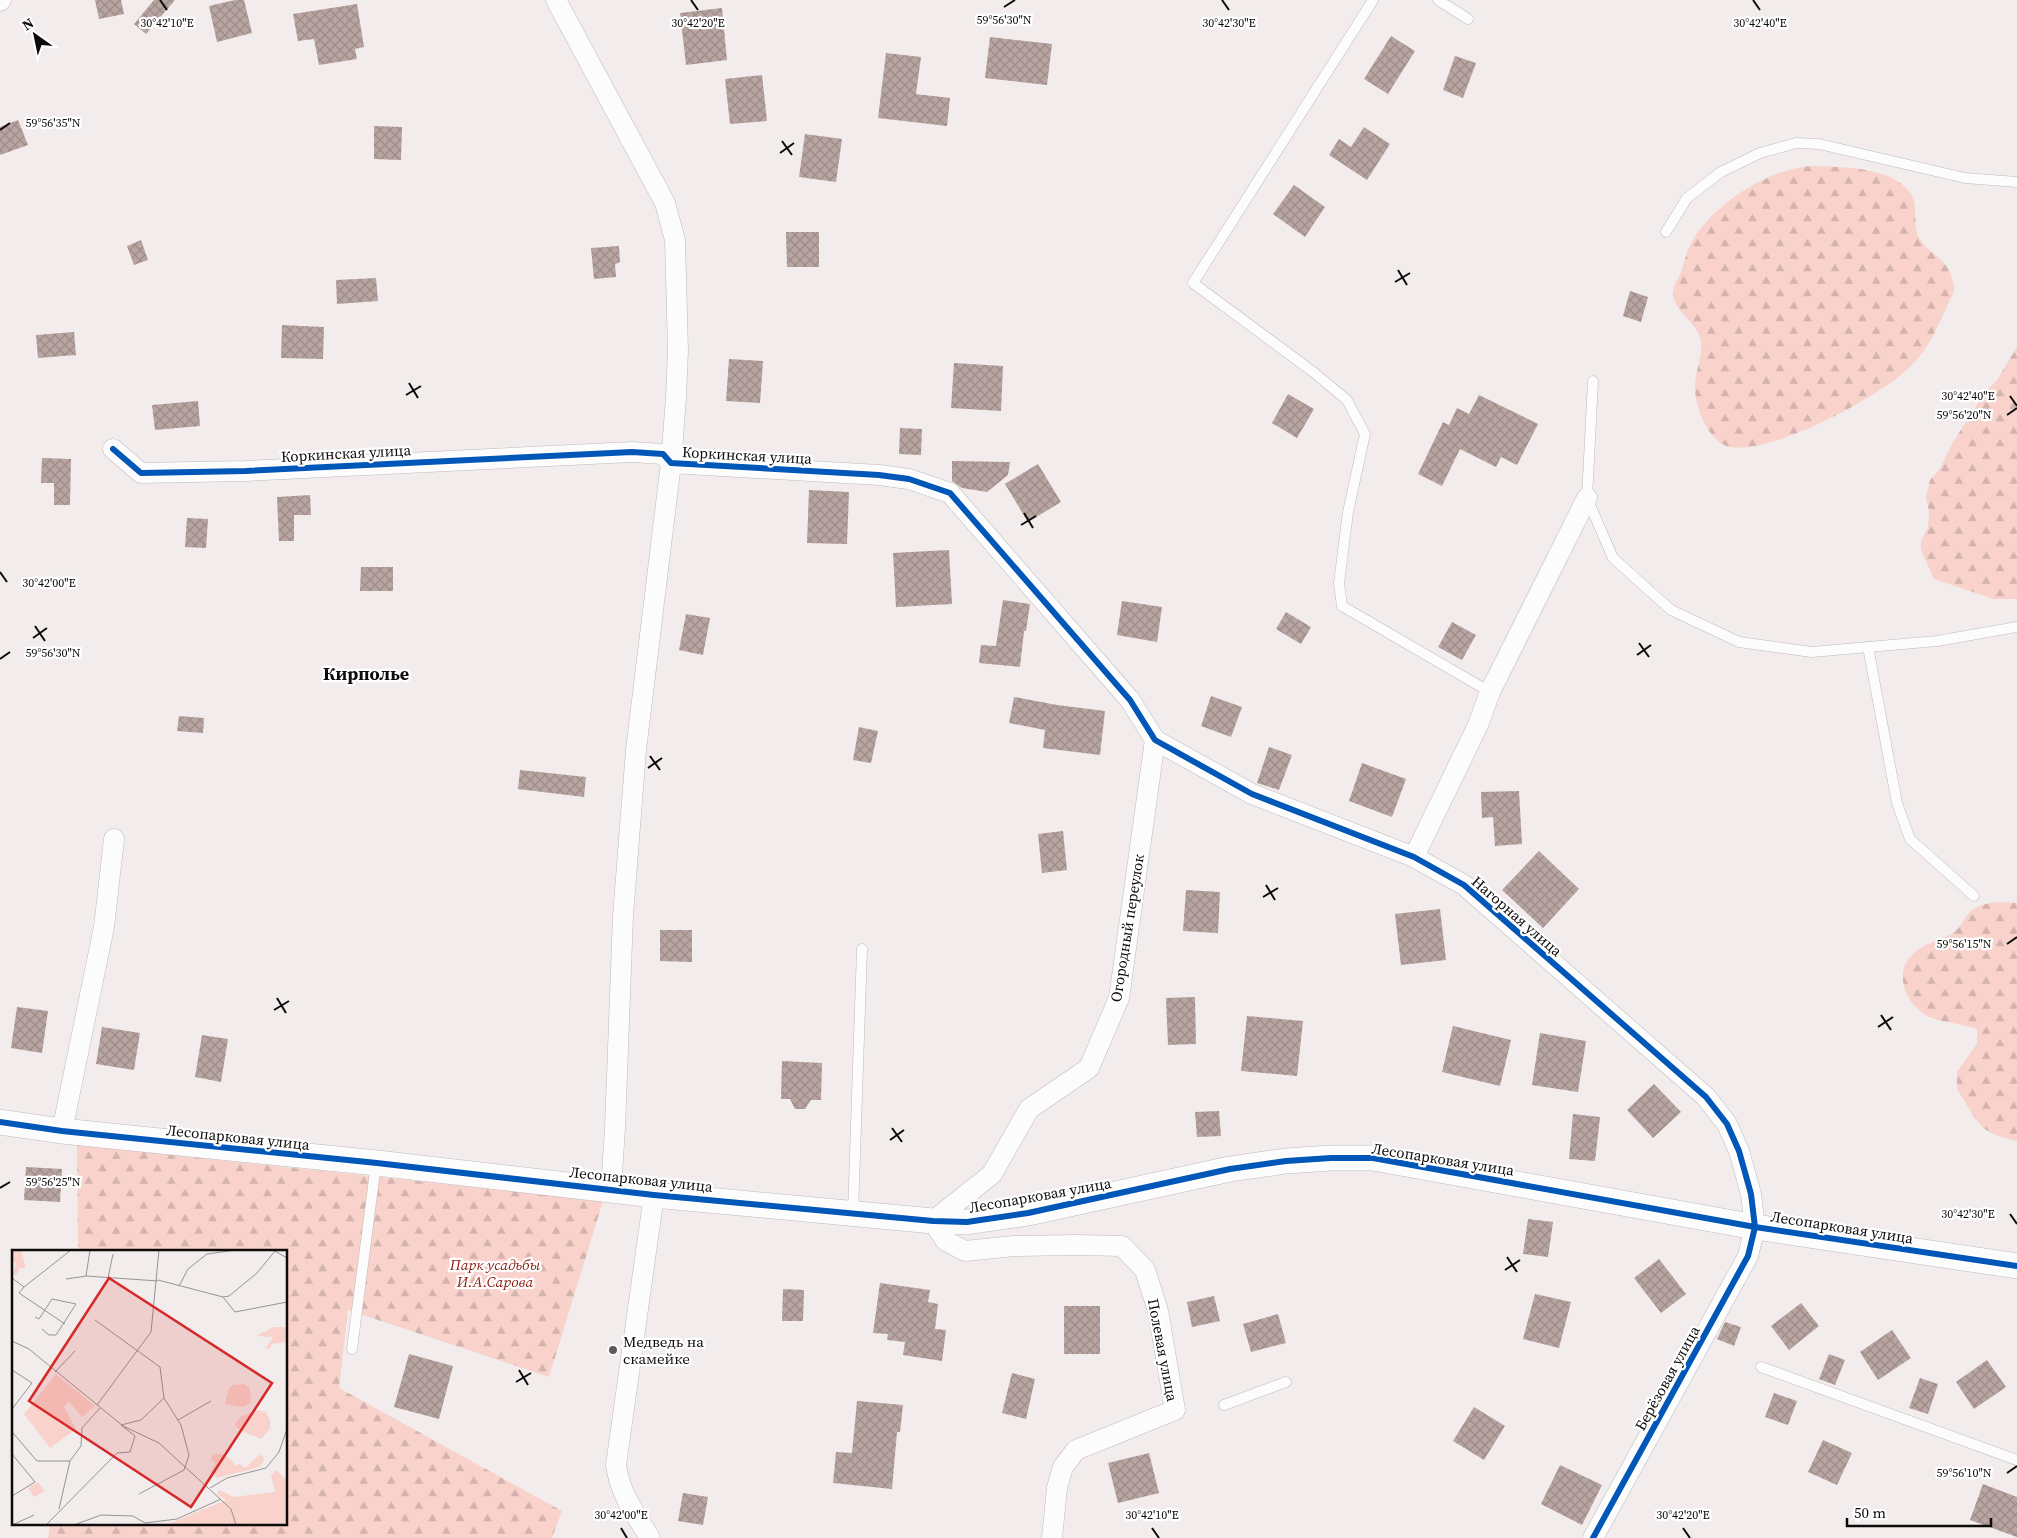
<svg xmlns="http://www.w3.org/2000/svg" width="2017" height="1538" font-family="'Source Serif 4',serif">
  <defs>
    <pattern id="forest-firs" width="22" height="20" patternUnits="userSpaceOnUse" patternTransform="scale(1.25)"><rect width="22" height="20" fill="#f8d2cb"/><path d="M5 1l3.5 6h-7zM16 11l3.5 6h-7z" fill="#d3b3ad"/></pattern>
    <pattern id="building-cross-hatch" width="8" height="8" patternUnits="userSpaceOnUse" patternTransform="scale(1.25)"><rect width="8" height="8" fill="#b8a4a1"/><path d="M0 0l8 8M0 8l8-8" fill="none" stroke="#9d8c89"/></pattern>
  </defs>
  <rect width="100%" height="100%" fill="#f2edec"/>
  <path fill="url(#forest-firs)" d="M1811,166C1840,167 1899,166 1913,198C1918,211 1912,228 1921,241C1932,257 1948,258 1953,282C1953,283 1955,289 1954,290C1953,295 1949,302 1947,306C1937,328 1928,350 1910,367C1881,396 1772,455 1730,447C1709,443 1694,406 1695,386C1695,371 1703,356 1701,342C1699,322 1673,313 1673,292C1673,286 1679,278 1681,272C1685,259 1688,246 1696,235C1720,200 1770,169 1811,166Z
    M2017,347V599H1994L1934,579L1921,550V541L1928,527L1929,512L1926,497L1930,480L1940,469L1953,442L1986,391L1997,380Z
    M2000,902L2017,903V1141L1997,1136L1983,1128L1974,1117L1957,1089V1072L1977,1044V1029C1963,1024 1947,1023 1932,1018C1909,1010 1892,976 1911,956C1921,944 1939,941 1951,934C1962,928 1964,917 1971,911C1979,904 1990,903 2000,902Z
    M77,1145L603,1201L549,1377L348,1310L339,1388L562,1511L552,1538H48L50,1524H286V1252H78Z"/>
  <path fill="url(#building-cross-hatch)" d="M95,0H121L124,14L99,19Z
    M154,0H175L146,34L134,24Z
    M235,0H244L252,33L217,42L209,6Z
    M357,4L364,47L355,49L357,59L319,65L314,39L298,41L293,14Z
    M722,8L727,60L686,65L680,13Z
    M1391,36L1415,51L1388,94L1364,79Z
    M990,37L1052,44L1047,85L985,78Z
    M886,53L921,57L916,94L950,98L947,126L878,118Z
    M1455,56L1476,63L1463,98L1443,90Z
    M762,75L767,121L730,124L725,79Z
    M18,120L28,145L0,155V127Z
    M374,126L402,127L401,160L374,159Z
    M1364,127L1390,144L1367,180L1329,155L1339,139L1351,147Z
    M805,134L842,139L836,182L799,177Z
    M1294,185L1325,207L1305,237L1273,214Z
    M786,232H819V267H787Z
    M141,240L148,260L134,265L127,246Z
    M619,246L620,262L615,264L616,277L594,279L591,248Z
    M376,278L378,301L337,304L336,280Z
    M1630,291L1648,297L1641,322L1623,316Z
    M282,325L324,327L323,359L281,358Z
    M74,332L76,355L38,358L36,335Z
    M729,359L763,361L760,403L726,401Z
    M954,363L1003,366L1001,411L951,408Z
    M1288,394L1314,409L1297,438L1272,423Z
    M1479,395L1538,424L1517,465L1501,457L1496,467L1460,449L1442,486L1418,474L1443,422L1449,425L1457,408L1469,414Z
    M198,401L200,426L155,430L152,405Z
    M900,428L922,429L921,455L899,454Z
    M42,458L71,459L70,505H54V483H41Z
    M952,461L1010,462L1008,475L987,492L962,488L952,481Z
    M1038,464L1061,502L1028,522L1005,484Z
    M809,490L849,492L847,544L807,543Z
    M310,495L311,515H294V541H279L277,497Z
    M187,518L208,519L206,548L185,547Z
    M949,550L952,604L896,607L893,553Z
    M361,567H393V591H360Z
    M1003,600L1030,604L1026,631H1024L1020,667L979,663L981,645L996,646Z
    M1122,601L1162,607L1157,642L1117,635Z
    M1286,612L1311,627L1301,644L1276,629Z
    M686,614L710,618L703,655L679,650Z
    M1452,622L1476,635L1462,660L1438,647Z
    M1211,696L1242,707L1231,737L1201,726Z
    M1014,697L1057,705L1105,711L1100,755L1043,748L1045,730L1009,723Z
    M179,716L204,718L203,733L177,731Z
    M859,727L878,731L871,763L853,760Z
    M1269,747L1292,755L1279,790L1257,783Z
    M1362,763L1406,779L1392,817L1349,801Z
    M520,770L586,777L584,797L518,789Z
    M1519,791L1522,844L1495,846L1493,817L1482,818L1481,792Z
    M1063,831L1067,870L1042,873L1038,834Z
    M1539,851L1579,889L1543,928L1502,890Z
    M1186,890L1220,892L1218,933L1183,931Z
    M1440,909L1446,960L1401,965L1395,914Z
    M660,930H692V962L660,961Z
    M1195,997L1196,1044L1168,1045L1166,998Z
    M17,1007L48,1011L42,1053L11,1048Z
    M1247,1016L1303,1021L1297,1076L1241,1071Z
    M1453,1026L1511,1040L1500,1086L1442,1072Z
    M102,1027L140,1033L134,1070L96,1064Z
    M1540,1033L1586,1041L1578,1092L1532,1085Z
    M202,1035L228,1039L221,1082L195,1077Z
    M782,1061L822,1063L821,1100H811L805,1109H795L790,1099H781Z
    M1654,1084L1681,1112L1653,1138L1627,1110Z
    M1219,1111L1221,1136L1197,1137L1195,1112Z
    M1573,1114L1600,1117L1595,1161L1569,1159Z
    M26,1167L62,1169L60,1202L24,1200Z
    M1528,1219L1553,1222L1548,1257L1523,1254Z
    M1659,1259L1686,1294L1661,1313L1634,1278Z
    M880,1283L930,1290L928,1302L938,1304L935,1329L946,1330L942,1361L903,1355L905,1342L887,1340L888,1334L873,1333Z
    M783,1289L804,1290L803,1321H782Z
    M1535,1294L1571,1302L1559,1348L1523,1339Z
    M1214,1296L1220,1321L1192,1327L1187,1302Z
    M1801,1303L1819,1326L1789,1350L1771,1326Z
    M1064,1306H1100V1354H1064Z
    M1278,1314L1286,1343L1251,1352L1243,1324Z
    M1725,1322L1741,1327L1734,1346L1717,1339Z
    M1892,1330L1911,1358L1878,1380L1860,1352Z
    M409,1354L453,1366L439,1419L394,1407Z
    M1829,1354L1845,1360L1835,1385L1819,1379Z
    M1987,1360L2006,1387L1974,1409L1956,1382Z
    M1012,1373L1035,1379L1026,1419L1002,1413Z
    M1920,1378L1938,1384L1928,1414L1909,1408Z
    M1774,1393L1797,1401L1788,1425L1765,1417Z
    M857,1401L903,1405L900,1432H897L892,1489L833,1483L836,1452L852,1453Z
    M1474,1407L1505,1426L1484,1460L1453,1441Z
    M1823,1440L1852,1453L1837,1485L1808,1472Z
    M1149,1453L1159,1493L1118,1503L1108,1463Z
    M1560,1465L1602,1485L1582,1525L1541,1504Z
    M1983,1484L2017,1497V1537L1970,1520Z
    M683,1493L708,1497L703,1525L678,1521Z"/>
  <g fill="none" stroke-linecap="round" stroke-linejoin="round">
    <defs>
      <path id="service" d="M1373,0L1193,283L1312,371L1347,400L1365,434L1348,512L1339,583L1342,606L1490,692
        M1438,0L1468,19
        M1666,232L1687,198L1721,172L1760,153L1796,143L1819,144L1965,178L2017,182
        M1593,381L1587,498L1613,558L1671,610L1739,642L1812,652L1937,641L2017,627
        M1868,647L1897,803L1910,839L1974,896
        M853,1213L862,949
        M352,1349L376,1164
        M1761,1367L2017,1460
        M1224,1405L1286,1382"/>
      <path id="minor" d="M556,0L665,203L675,240L678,351L676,397L671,463L636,750L623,916L615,1128L611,1189
        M0,1L1,0
        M113,449L141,473L246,471L632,452L663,454L671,463L879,475L909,479L950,493L1130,700L1155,740L1252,794L1414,857L1464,885L1706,1097L1727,1124L1739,1151L1751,1194L1755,1227L1748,1256L1593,1538
        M1414,857L1478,725L1490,692L1587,498
        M62,1131L104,927L114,839
        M650,1538C635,1514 620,1494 616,1465L654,1195
        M1052,1538L1057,1488L1063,1467L1076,1450L1175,1410L1158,1311L1145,1270L1122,1246L1077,1245L1014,1246L965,1251L946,1241L933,1221L992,1174L1029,1109L1089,1068L1119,998L1155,740"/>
      <path id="tertiary" d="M0,1122L62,1131L377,1163L654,1195L933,1221L967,1222L1028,1213L1230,1169L1286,1161L1331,1158H1373L1755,1227L2017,1266"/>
    </defs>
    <use href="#service" stroke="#bebab9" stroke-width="11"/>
    <use href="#minor" stroke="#bebab9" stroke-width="21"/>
    <use href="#tertiary" stroke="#bebab9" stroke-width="26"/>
    <use href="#service" stroke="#fdfcfc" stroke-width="10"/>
    <use href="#minor" stroke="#fdfcfc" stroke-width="20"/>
    <use href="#tertiary" stroke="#fdfcfc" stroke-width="25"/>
    <defs>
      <path id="cycleway" d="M113,449L141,473L246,471L632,452L663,454L671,463L879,475L909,479L950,493L1130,700L1155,740L1252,794L1414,857L1464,885L1706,1097L1727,1124L1739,1151L1751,1194L1755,1227L1748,1256L1593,1538
        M0,1122L62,1131L377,1163L654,1195L933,1221L967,1222L1028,1213L1230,1169L1286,1161L1331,1158H1373L1755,1227L2017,1266"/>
    </defs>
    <use href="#cycleway" stroke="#fff" stroke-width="9"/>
    <use href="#cycleway" stroke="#0057b8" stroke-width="6"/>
  </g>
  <path fill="none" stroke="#0d0b0a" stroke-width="2" d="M160,0L167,10M691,0L698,10M1222,0L1229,10M1753,0L1760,10M1004,7L1015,0M0,130L10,123M782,141L792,155M780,153L794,143M1398,270L1407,285M1395,282L1410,273M409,383L418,398M406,395L421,386M2010,396L2017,406M2007,415L2017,408M1024,513L1033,528M1021,525L1036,516M0,572L7,582M35,626L45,641M33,638L47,628M1639,643L1649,657M1637,655L1651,645M0,659L10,652M650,756L660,770M648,768L662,758M1266,885L1275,900M1263,897L1278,888M2007,944L2017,937M277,998L286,1013M274,1010L289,1001M1881,1015L1891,1030M1878,1027L1893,1017M892,1128L902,1142M890,1140L904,1130M0,1188L10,1182M2010,1214L2017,1224M1507,1257L1517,1272M1505,1270L1520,1260M519,1370L528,1385M516,1382L531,1373M2007,1473L2017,1466M621,1528L627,1538M1152,1528L1159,1538M1683,1528L1690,1538"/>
  <circle fill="#5d5a59" stroke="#fff" stroke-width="2" cx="613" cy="1350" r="5"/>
  <g text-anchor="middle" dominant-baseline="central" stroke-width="4.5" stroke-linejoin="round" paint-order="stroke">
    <g font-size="15" fill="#0d0b0a" stroke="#fff">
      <text transform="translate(346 453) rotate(-3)">Коркинская улица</text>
      <text transform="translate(747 455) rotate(3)">Коркинская улица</text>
      <text transform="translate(1517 916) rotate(41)">Нагорная улица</text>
      <text transform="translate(1127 928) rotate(-81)">Огородный переулок</text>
      <text transform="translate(238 1137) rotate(6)">Лесопарковая улица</text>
      <text transform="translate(1443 1159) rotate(9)">Лесопарковая улица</text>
      <text transform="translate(641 1179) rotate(6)">Лесопарковая улица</text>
      <text transform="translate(1040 1195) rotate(-10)">Лесопарковая улица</text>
      <text transform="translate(1842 1227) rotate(9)">Лесопарковая улица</text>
      <text transform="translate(1163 1350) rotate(79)">Полевая улица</text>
      <text transform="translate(1667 1378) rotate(-61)">Берёзовая улица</text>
    </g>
    <g font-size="15" font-style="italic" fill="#8d1b10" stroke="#fff">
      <text x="495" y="1264">Парк усадьбы<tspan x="495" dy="17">И.А.Сарова</tspan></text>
    </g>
    <g font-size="15" fill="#0d0b0a" stroke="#fff" text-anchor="start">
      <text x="623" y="1341">Медведь на<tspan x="623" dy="17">скамейке</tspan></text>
    </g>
    <g font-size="18" font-weight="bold" fill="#0d0b0a" stroke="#fff">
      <text x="366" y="673">Кирполье</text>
    </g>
  </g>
  <g transform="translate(12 1250)">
    <rect width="275" height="275" fill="#f2edec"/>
    <path d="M26,232L33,241L22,247L16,238Z" fill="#f8d2cb"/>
    <path d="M0,0H9L14,18H8L5,24L0,25L4,14L1,11L0,17ZM262,77H275V92L259,94V98L253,99L261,87L244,86ZM44,124L83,156L70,167L57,152L52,157L64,179L38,198L12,164ZM221,135L232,134L238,138L239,153L231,157L213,154L217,138ZM244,160L254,162L258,170V179L249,189L229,181L223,175L228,167ZM201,204H210L220,210L223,216L228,214L233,218L247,205L251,206L252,210L247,217L205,228L198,222L203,214L199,209ZM265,220L275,231V275H154L214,250L205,244L207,240L222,247L263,242L259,225Z" fill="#f8d2cb"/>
    <path fill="none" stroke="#969392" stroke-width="1" d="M74,26L78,0M0,28L12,37L59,0M96,28L101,4M54,29L74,26L146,31M146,30L211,47L217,46L245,23L263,1L275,8M167,36L176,19L195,4L224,0M12,37L7,43L53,74M211,47L223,62L275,52M23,67L27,69L40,49L64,54L44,85H37L30,79M83,70L148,117L152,148L169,175L177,205L172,220L127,244M0,91L17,99L111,176L147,193L219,259L224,275M0,120L20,133L0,159M43,122L63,101M85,155L139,82L147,0M166,170L199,151M109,175L129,170L152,148M1,183L25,211H58L47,259M0,204L23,232L0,246M58,211L69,196L70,178L88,158M198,238L215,228L254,218L267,202L275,179M0,275L22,265M34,275L105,203L118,202L123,186L109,175M62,275L89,265L121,266L133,273L165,269L209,249"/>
    <path fill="#d62828" fill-opacity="0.15" stroke="#d62828" stroke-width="2.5" d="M97,28L260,133L179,257L17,151Z"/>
    <rect width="275" height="275" fill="none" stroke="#0d0b0a" stroke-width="2.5"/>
  </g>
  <g font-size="12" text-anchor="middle" fill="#0d0b0a" stroke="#fff" stroke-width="4.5" stroke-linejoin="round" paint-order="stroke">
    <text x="1004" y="24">59°56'30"N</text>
    <text x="1760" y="27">30°42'40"E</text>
    <text x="167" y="27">30°42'10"E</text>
    <text x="698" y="27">30°42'20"E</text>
    <text x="1229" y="27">30°42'30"E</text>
    <text x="53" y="127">59°56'35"N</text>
    <text x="1968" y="400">30°42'40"E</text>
    <text x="1964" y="419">59°56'20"N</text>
    <text x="49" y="587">30°42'00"E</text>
    <text x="53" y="657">59°56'30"N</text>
    <text x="1964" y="948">59°56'15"N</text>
    <text x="53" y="1186">59°56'25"N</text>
    <text x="1968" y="1218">30°42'30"E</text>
    <text x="1964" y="1477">59°56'10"N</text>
    <text x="621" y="1519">30°42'00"E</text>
    <text x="1152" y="1519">30°42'10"E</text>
    <text x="1683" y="1519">30°42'20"E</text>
  </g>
  <g transform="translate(35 35) rotate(327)" stroke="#ffffff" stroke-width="4" paint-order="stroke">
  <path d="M0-4L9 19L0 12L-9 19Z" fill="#0d0b0a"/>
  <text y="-8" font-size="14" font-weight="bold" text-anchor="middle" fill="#0d0b0a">N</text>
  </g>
  <path d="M1847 1518v8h144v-8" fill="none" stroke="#0d0b0a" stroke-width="2.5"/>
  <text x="1854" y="1518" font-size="15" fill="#0d0b0a" stroke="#ffffff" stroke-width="4" paint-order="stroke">50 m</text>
</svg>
